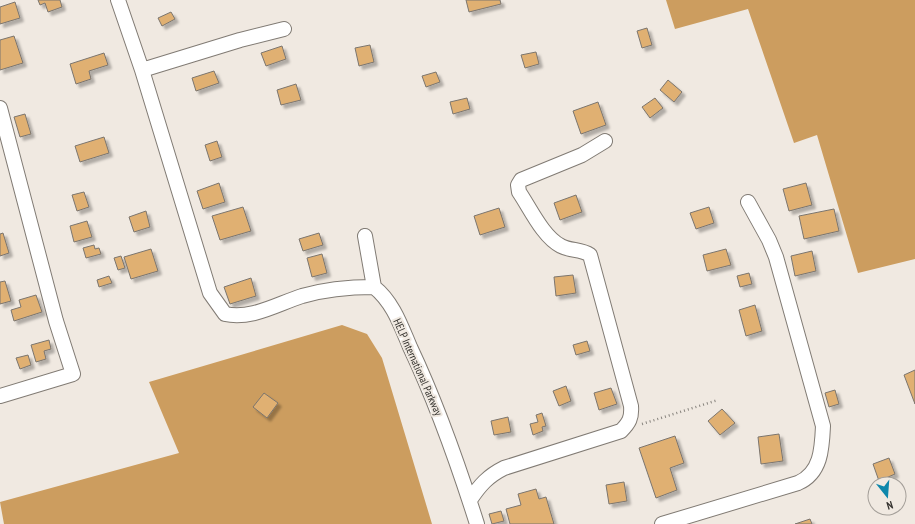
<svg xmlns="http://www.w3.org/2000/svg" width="915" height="524" font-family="'PT Sans Narrow',sans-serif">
  <defs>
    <filter id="shadow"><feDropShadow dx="3.5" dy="3.5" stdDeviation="1" flood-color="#0004"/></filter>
  </defs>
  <rect width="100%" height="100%" fill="#f0e9e1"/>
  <path fill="#cc9d5f" d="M666,0H915V259L858,273L817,135L794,143L748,9L675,29Z
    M342,325L367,334L382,358L432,524H4L0,502L179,453L149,382Z"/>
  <path fill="#e0b072" stroke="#7b756e" filter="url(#shadow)" d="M38,0H60L62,7L48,12L45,3L40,5Z
    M466,0H500L501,4L469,12Z
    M15,2L20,18L0,24V7Z
    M171,12L175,19L162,26L158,18Z
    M647,28L652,45L642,48L637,31Z
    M14,36L23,63L0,70V40Z
    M370,45L374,62L359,66L355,48Z
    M282,46L286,59L266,66L261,53Z
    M536,52L539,64L525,68L521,55Z
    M104,53L108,65L89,71L91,79L76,84L70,64Z
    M214,71L219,83L196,91L192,78Z
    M436,72L440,82L426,87L422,76Z
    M668,80L682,92L674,102L660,90Z
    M296,84L301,100L281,105L277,90Z
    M467,98L470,109L453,114L450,102Z
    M655,98L663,108L650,118L642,107Z
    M598,102L606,125L581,134L573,111Z
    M25,114L31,134L20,137L14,117Z
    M104,137L109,153L80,162L75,146Z
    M217,141L222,157L210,161L205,145Z
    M219,183L225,202L203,209L197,191Z
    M806,183L812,205L789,211L783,189Z
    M84,192L89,207L77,211L72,195Z
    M576,195L582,212L560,220L554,203Z
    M243,207L251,231L220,240L212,216Z
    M709,207L714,223L696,229L690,213Z
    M499,208L505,227L480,235L474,216Z
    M834,209L839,231L804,239L799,216Z
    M146,211L150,227L134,232L129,217Z
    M87,221L92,237L74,242L70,226Z
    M3,233L9,253L0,256V234Z
    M319,233L323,245L303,251L299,239Z
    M94,245L95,249L99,248L101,254L86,258L83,248Z
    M151,249L158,271L131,279L124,257Z
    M726,249L731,265L707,271L703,255Z
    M812,251L816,271L795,276L791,256Z
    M322,254L327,273L312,277L307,258Z
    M121,256L125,268L118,270L114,258Z
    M749,273L752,284L740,287L737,276Z
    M573,275L576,293L556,296L554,277Z
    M109,276L112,283L99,287L97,280Z
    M251,278L256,296L230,304L224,287Z
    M5,281L11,301L0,304V282Z
    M36,295L42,312L14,321L11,310L21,307L19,300Z
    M755,305L762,331L746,336L739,310Z
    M49,340L51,349L44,351L46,359L36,362L31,345Z
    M587,341L590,351L576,355L573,345Z
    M28,355L31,365L20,369L16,358Z
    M915,370V404L904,375Z
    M566,386L571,401L559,406L553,391Z
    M611,388L617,404L599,410L594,393Z
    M835,390L839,404L829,407L825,393Z
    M264,393L278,403L267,418L253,407Z
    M722,409L735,423L720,435L708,421Z
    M542,413L546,426L542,427L543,431L533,435L530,424L538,422L536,415Z
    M508,417L511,432L494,435L491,421Z
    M779,434L783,461L761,464L758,437Z
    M675,436L684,463L670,468L677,490L656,498L639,448Z
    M889,458L895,474L879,481L873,464Z
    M624,482L627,501L609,504L606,485Z
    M536,489L539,499L546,497L554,524H510L506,509L521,505L518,494Z
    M501,511L504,521L492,524L489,514Z
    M810,519L812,524H795Z"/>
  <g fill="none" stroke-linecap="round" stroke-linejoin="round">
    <defs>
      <path id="minor" d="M118,0L142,70L210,293L225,314C251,320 277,304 302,296C326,289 349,287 374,287
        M142,70L240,40L284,29
        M0,108L56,321L73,374L0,396
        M365,236L374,287C393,302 401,326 410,347C437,404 458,464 477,524
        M470,500C480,485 488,476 504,468L621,431C629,423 632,418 631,406L590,255C581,249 570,251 561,246C543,237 530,208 519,192L518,185L521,180L582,155L605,141
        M662,524L798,483C821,473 822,449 823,426L776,257L769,240L748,202"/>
    </defs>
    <use href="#minor" stroke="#817b74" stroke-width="16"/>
    <path stroke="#88847e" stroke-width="2.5" stroke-dasharray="1 3" stroke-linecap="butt" d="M642,424L718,400"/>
    <use href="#minor" stroke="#fff" stroke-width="14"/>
  </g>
  <g text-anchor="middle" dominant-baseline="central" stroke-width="4" stroke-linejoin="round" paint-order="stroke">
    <g font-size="11" fill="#33312d" stroke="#f0e9e1">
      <text transform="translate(418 367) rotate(66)">HELP International Parkway</text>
    </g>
  </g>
  <g transform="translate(887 496) rotate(163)"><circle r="19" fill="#f0e9e1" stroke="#a49f99"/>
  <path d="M0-3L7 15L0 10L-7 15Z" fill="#0e87ab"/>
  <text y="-6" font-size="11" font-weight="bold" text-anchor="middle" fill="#33312d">N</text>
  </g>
</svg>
